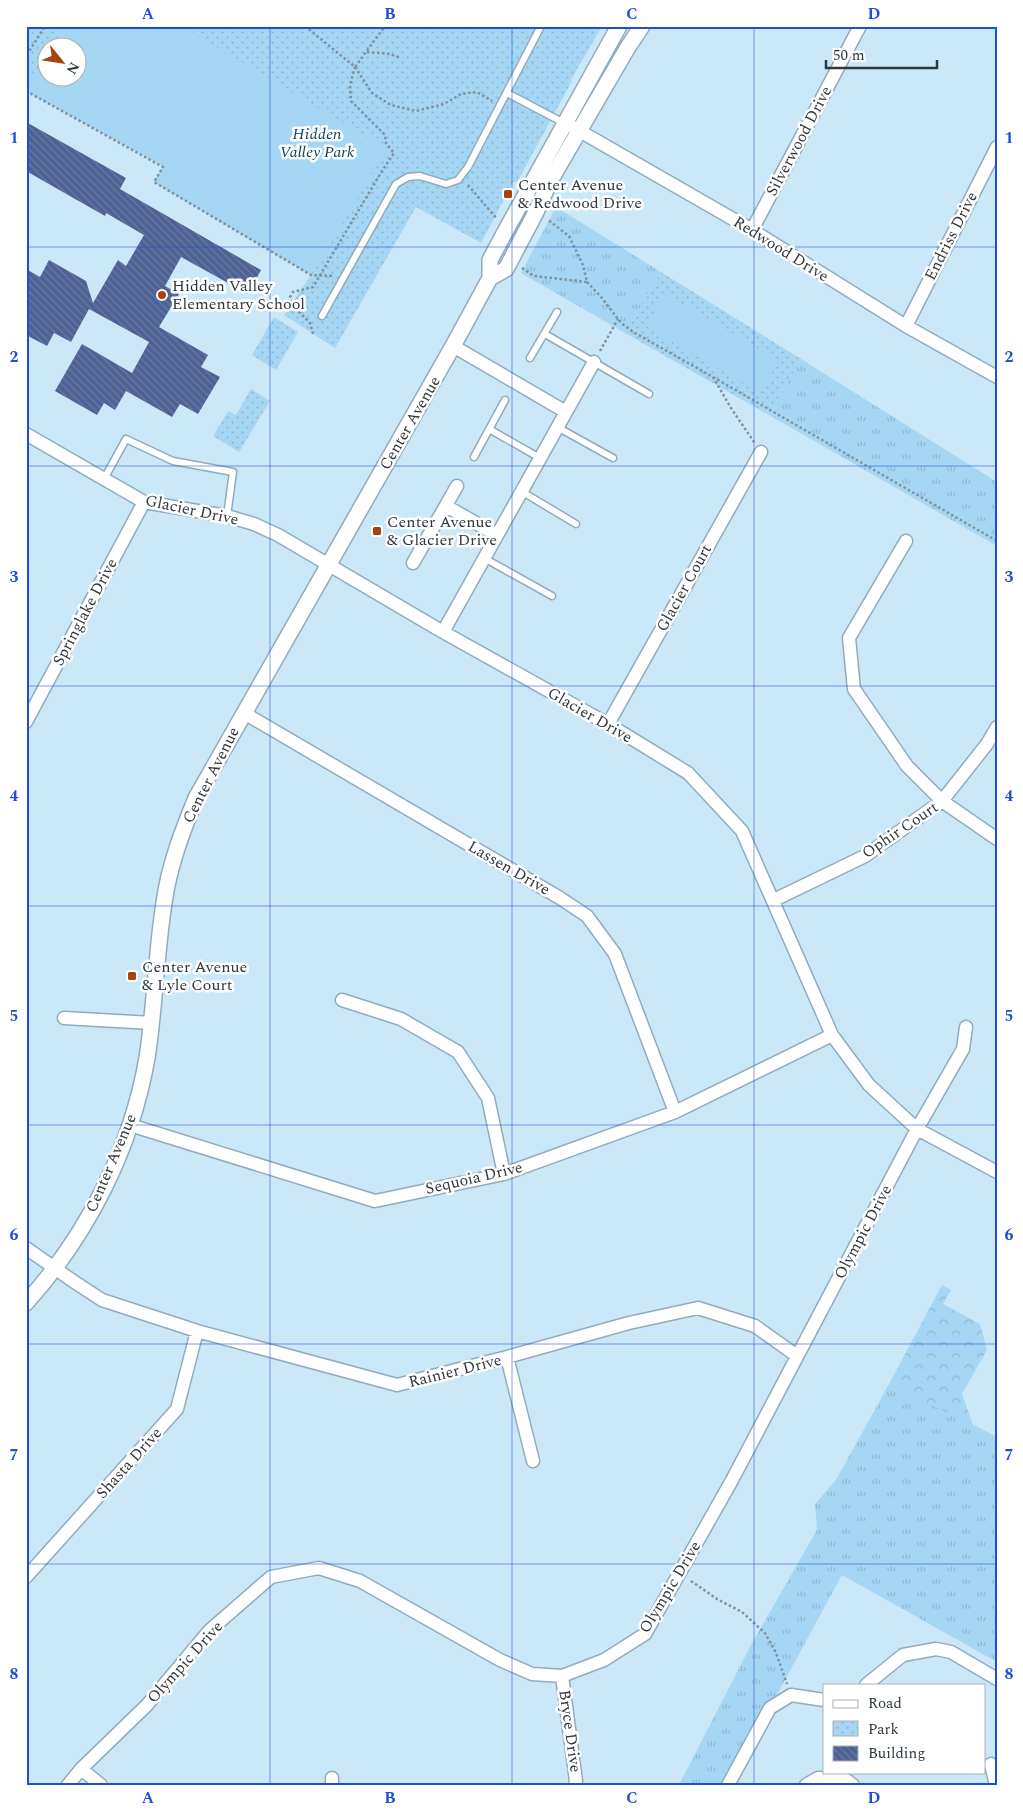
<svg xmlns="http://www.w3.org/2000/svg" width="1023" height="1811" font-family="Spectral,serif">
  <defs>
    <pattern id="grass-tufts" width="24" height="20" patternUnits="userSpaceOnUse" patternTransform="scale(1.25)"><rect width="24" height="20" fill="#a5d6f3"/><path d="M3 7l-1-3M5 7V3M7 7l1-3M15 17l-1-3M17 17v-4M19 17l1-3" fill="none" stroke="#8eb8d1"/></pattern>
    <pattern id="forest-crowns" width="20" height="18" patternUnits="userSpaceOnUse" patternTransform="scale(1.25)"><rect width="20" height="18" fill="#a5d6f3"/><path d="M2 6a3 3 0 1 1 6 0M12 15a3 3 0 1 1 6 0" fill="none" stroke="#8eb8d1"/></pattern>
    <pattern id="park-dots" width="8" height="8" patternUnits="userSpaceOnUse" patternTransform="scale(1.25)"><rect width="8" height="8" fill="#a5d6f3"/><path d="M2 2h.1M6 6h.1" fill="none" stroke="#8eb8d1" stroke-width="1.8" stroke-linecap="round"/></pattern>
    <pattern id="building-back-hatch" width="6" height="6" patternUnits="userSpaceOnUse" patternTransform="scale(1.25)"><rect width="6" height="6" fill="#4d6194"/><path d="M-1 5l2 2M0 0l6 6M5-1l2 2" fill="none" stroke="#6a7aa0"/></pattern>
  </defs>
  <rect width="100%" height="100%" fill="#cbe8f9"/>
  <path fill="url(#grass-tufts)" d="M556,207L661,272L625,333L521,273Z
    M801,359L997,482V546L769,415Z
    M889,1384L913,1394L997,1437V1662L842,1575L728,1785H679L751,1645L817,1530L815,1504L836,1480Z"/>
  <path fill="url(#forest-crowns)" d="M942,1285L951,1290L943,1304L980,1324L987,1350L962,1394L973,1425L889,1384Z"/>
  <path fill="url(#park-dots)" fill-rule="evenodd" d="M26,26H602L571,80L572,81L517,182H513L481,243L416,207L335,348L284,315L311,275L154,182L163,166L26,91ZM48,48H78V78H48Z
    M661,272L801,359L769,415L625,333Z
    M274,317L298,332L276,370L252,355Z
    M251,389L270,401L239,452L213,436L228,411L236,415Z"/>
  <path fill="#a5d6f3" d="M65,26H182L387,149L311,275L154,182L163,166L26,91L47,55L48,78H78V48L52,47Z
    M665,294L779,361L760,393L646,326Z"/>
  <path fill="url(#building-back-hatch)" d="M26,122L126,178L120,189L261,270L248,294L181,257L165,286L179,294L159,327L208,355L201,367L220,377L198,414L180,404L172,417L126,391L115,410L104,403L97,415L55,391L82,344L132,373L149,342L89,309L71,342L54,333L47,346L26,335V269L40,277L49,260L86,281L93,303L118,260L126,266L144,235L106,213L105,216L26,171Z"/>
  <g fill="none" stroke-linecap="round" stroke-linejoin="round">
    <defs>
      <path id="service" d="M507,93L564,123
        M322,316L396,184L408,177L420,176L446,184L458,180L468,167L541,26
        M545,334L649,394
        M530,358L557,312
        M557,427L613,458
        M489,429L540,458
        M474,457L505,400
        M104,479L126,439L173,461L233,472L227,516
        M521,491L576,524
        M484,558L552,596"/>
      <path id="minor" d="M571,126L752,230L906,326L997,377
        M752,230L860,26
        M906,326L997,147
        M453,346L566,412
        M26,434L144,502L227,516L254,524L278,535L443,632L608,724L688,773L742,831L832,1035L869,1085L917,1129L997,1172
        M446,506L497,535
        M906,541L849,638L854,689L907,766L942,801L997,839
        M413,563L457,486
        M443,632L594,362
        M244,713L560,898L587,916L615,954L675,1112
        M26,722L144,502
        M608,724L761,452
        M774,900L865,856L942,801L987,744L997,727
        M342,1000L401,1019L458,1052L488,1098L504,1174
        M64,1018L152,1023
        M130,1125L375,1201L504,1174L675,1112L832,1035
        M26,1248L73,1281L102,1300L197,1331L397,1385L507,1357L629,1323L698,1308L755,1326L797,1356
        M507,1357L533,1461
        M26,1577L177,1409L197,1331
        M562,1676L576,1781L575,1785
        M866,1685L903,1655L936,1649L951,1652L997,1679
        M991,1764L996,1785
        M81,1769L101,1785
        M332,1778V1785
        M68,1785L81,1769L147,1705L209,1631L271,1577L319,1568L360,1581L500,1660L532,1674L562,1676L604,1660L645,1634L731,1482L917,1129L963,1049L966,1027
        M728,1785L770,1708L791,1695L824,1700
        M806,1785L818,1778L845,1779L853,1785"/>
      <path id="tertiary" d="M490,278L506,269L536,212L550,181L628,47L642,26
        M26,1303C88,1234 131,1149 147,1058C155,1006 156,954 164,903C169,866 182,832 196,798L453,346L490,278V260L506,230L619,26"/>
    </defs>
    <use href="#service" stroke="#90acbc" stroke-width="9"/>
    <use href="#minor" stroke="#90acbc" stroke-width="15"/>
    <use href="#tertiary" stroke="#90acbc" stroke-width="18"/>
    <path stroke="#7d929d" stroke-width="2.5" stroke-dasharray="2.5 2.5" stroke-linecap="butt" d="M305,26L355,67L385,26
      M367,52L390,54L401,58
      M26,60L28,53L45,26
      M355,67L372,93L391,105L416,111L444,104L461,94L477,92L492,101
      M26,91L163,167L154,182L311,275L333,276
      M468,185L497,219
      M522,268L534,276L587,282L583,265L569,236L548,220
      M587,282L602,298L621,323L635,333L713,377L731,408L754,442
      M313,334L310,323L291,304L290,297L293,292L313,287L382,171L394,153L386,143L385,135L351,101L350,85L355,67
      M600,351L618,319
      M713,377L997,541
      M691,1581L717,1599L742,1612L765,1633L776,1653L787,1684"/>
    <use href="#service" stroke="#fff" stroke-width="6"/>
    <use href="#minor" stroke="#fff" stroke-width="12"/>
    <use href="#tertiary" stroke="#fff" stroke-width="15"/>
  </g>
  <path fill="none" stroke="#1d4ed8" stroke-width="1" stroke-opacity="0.55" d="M270,26V1785M512,26V1785M754,26V1785M26,247H997M26,466H997M26,686H997M26,906H997M26,1125H997M26,1344H997M26,1564H997"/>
  <g fill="#a7430e" stroke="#fff" stroke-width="2">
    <rect x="503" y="189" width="10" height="10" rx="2.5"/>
    <circle cx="162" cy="295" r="5"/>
    <rect x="372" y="526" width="10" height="10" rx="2.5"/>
    <rect x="127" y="971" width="10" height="10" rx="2.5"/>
  </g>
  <g text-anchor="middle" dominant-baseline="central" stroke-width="5" stroke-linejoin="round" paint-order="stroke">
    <g font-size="16" font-style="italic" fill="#0b445d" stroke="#fff">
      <text x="317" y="134">Hidden<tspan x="317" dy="18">Valley Park</tspan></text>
    </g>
    <g font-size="16" fill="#2c383e" stroke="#fff">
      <text transform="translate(799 141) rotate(-62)">Silverwood Drive</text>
      <text transform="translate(951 236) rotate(-63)">Endriss Drive</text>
      <text transform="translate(781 249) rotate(32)">Redwood Drive</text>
      <text transform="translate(410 423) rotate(-60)">Center Avenue</text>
      <text transform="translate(192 510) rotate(12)">Glacier Drive</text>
      <text transform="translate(684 588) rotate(-61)">Glacier Court</text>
      <text transform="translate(85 612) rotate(-62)">Springlake Drive</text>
      <text transform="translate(590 715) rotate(30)">Glacier Drive</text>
      <text transform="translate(211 775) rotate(-63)">Center Avenue</text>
      <text transform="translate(900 830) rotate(-34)">Ophir Court</text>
      <text transform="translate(509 868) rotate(30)">Lassen Drive</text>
      <text transform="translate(111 1163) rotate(-67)">Center Avenue</text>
      <text transform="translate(474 1178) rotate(-13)">Sequoia Drive</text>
      <text transform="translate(863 1232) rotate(-62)">Olympic Drive</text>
      <text transform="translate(455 1371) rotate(-14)">Rainier Drive</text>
      <text transform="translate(129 1463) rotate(-48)">Shasta Drive</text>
      <text transform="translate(670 1587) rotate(-59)">Olympic Drive</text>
      <text transform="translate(185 1662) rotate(-48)">Olympic Drive</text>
      <text transform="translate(570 1731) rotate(82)">Bryce Drive</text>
    </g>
    <g font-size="16" fill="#2c383e" stroke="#fff" text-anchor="start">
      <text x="518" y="185">Center Avenue<tspan x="518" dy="18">&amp; Redwood Drive</tspan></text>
      <text x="172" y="286">Hidden Valley<tspan x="172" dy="18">Elementary School</tspan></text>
      <text x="387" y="522">Center Avenue<tspan x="387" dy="18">&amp; Glacier Drive</tspan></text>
      <text x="142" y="967">Center Avenue<tspan x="142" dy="18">&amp; Lyle Court</tspan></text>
    </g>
  </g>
  <rect width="1023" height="1811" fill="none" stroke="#ffffff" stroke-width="55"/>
  <rect x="823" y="1684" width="162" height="90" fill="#ffffff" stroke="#abafb2"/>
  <rect x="833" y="1700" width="25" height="8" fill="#ffffff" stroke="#abafb2"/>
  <text x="868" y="1708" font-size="15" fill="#2c383e">Road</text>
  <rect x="833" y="1721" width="25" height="15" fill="url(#park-dots)" stroke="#abafb2"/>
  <text x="868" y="1734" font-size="15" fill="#2c383e">Park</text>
  <rect x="833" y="1746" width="25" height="15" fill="url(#building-back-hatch)" stroke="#abafb2"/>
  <text x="868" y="1758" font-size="15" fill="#2c383e">Building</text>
  <g transform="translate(62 62) rotate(120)"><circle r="24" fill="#ffffff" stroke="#abafb2"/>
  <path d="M0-4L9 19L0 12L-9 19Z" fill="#a7430e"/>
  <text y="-8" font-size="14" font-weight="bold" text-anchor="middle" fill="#2c383e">N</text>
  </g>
  <path d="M826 60v8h111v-8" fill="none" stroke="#2c383e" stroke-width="2.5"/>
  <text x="833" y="60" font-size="15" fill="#2c383e" stroke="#ffffff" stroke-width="4" paint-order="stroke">50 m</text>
  <rect x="28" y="28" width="968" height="1756" fill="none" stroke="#1d4ed8" stroke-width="2"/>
  <g font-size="16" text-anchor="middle" font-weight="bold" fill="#1d4ed8">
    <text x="148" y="19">A</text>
    <text x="390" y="19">B</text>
    <text x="632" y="19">C</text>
    <text x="874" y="19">D</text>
    <text x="14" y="143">1</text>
    <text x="1009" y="143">1</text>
    <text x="14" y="362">2</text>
    <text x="1009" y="362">2</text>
    <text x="14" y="582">3</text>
    <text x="1009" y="582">3</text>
    <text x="14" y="801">4</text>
    <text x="1009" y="801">4</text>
    <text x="14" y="1021">5</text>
    <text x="1009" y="1021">5</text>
    <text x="14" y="1240">6</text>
    <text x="1009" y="1240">6</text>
    <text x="14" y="1460">7</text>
    <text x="1009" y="1460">7</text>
    <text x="14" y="1679">8</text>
    <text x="1009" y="1679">8</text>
    <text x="148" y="1803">A</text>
    <text x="390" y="1803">B</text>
    <text x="632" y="1803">C</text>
    <text x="874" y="1803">D</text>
  </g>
</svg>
